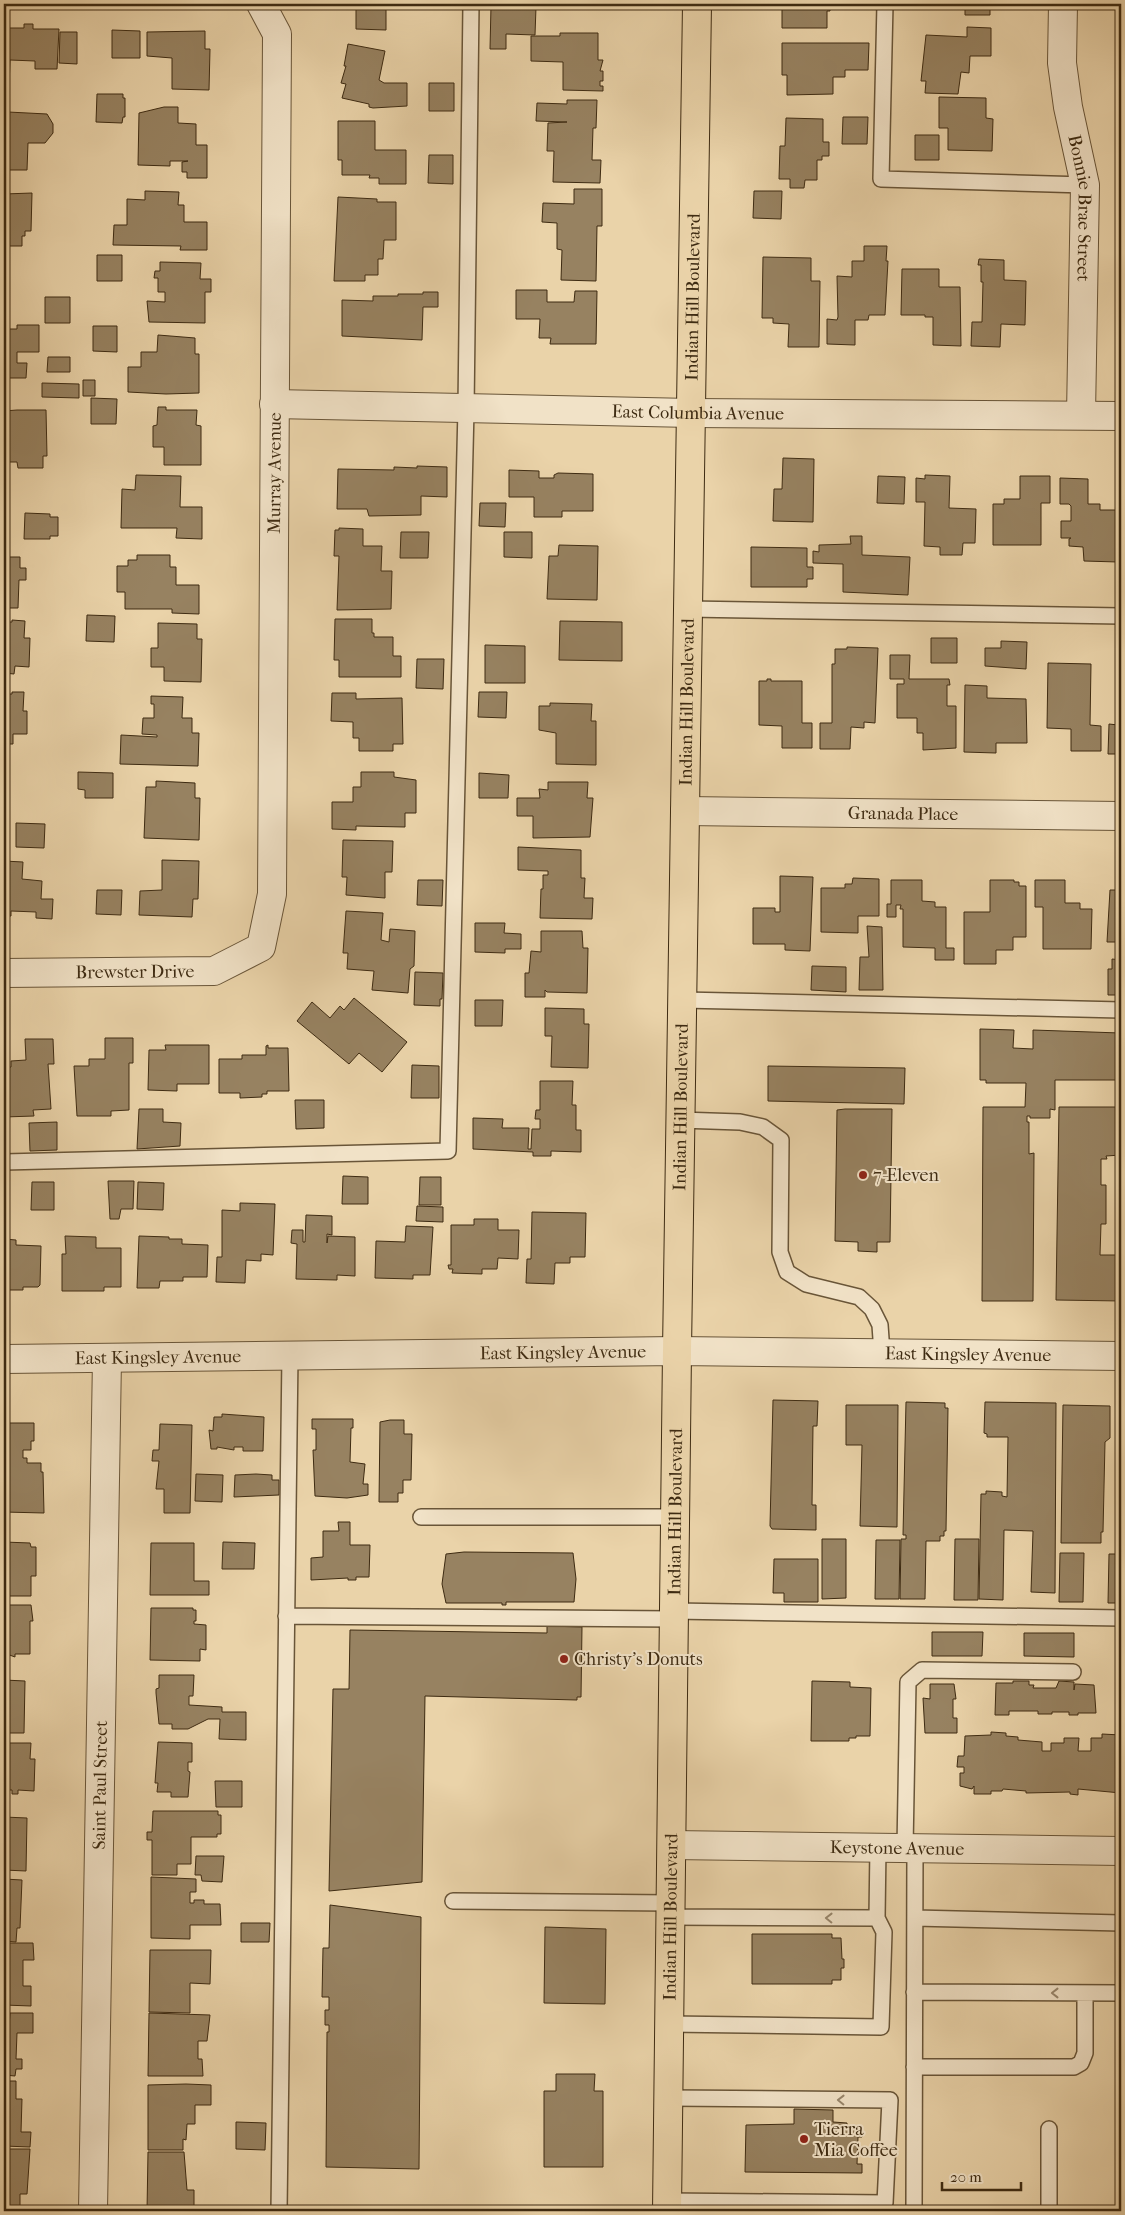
<svg xmlns="http://www.w3.org/2000/svg" width="1125" height="2215" font-family="'IM FELL French Canon',serif">
  <rect width="100%" height="100%" fill="#ead3a9"/>
  <filter id="stains"><feTurbulence type="fractalNoise" baseFrequency=".004" numOctaves="4"/><feColorMatrix values="0 0 0 0 .2 0 0 0 0 .09 0 0 0 0 .02 0 0 0 .5 -.17"/></filter>
  <radialGradient id="worn" r=".72"><stop offset=".6" stop-color="#630" stop-opacity="0"/><stop offset="1" stop-color="#630" stop-opacity=".3"/></radialGradient>
  <path fill="#978261" stroke="#3e2b12" d="M359,4H409V8L393,9V7H386V30L356,29V5Z
    M782,4H830V11H827V28H782Z
    M953,4H990V15H965V7H953Z
    M491,6L536,7L535,35L506,34V49H490Z
    M24,24H33V29H59L57,69H35V61L10,60L9,87H4V28H24Z
    M967,27L991,28V56H970L969,73L961,72L958,94L925,93L926,81H921L926,35L967,37Z
    M112,30L140,31V58H112Z
    M205,31V49H210L209,90L172,89V58L147,56V32Z
    M60,32H77V64L59,63Z
    M560,33H598V60H603L600,71H603V81H600V86H603V91L563,90V62L531,61V36H560Z
    M782,43H869L868,70H845V77H833V94L787,95V75H782Z
    M348,44L385,51L379,80L384,83H407V106L373,108L369,107V104L342,98L346,84L341,83L346,66H344Z
    M429,83H454V111H429Z
    M97,94H123V98H125V117H123L122,123L96,122Z
    M4,96L8,97V112L47,114L53,124V133L45,143H28L27,170H4Z
    M939,97L986,98V118L993,119L992,151L948,150V128H939Z
    M567,100H597L596,128H593L592,160H601L600,183L553,182L554,151H547L548,123L567,122L536,121L537,103L567,104Z
    M164,107H178V123L196,124V145H207V178H187V172H182V162L188,161H170V166L138,165L139,113Z
    M843,117H868L867,144H842Z
    M786,118L823,119V142H829V156H822V160H817V180H805L804,188H790V179H779L780,146H785Z
    M338,121H375V150H406V184H379V178H369L370,175H342V160H338Z
    M915,135H939V160H915Z
    M429,155H453V184L428,183Z
    M574,189H602V226H597L596,281L561,280L562,250L557,249V223L542,222L543,203L574,204Z
    M145,191L179,192L178,205H184V222H207V250H180L181,246L113,245L114,225H127V199L145,200Z
    M754,191H782L781,219L753,218Z
    M32,193L31,231H25V236H22V246H4V194Z
    M338,197L377,199V202H396V240H384L383,259H378V275H365V281H334Z
    M864,246H887L886,261H888L885,315H869L868,320H855V345L827,344V319L837,320L838,317L837,276L852,277V261H864Z
    M97,255H122V281H97Z
    M763,257L811,258V281H820L819,347H788L789,324L773,323V318H762Z
    M979,259L1004,260V280L1026,281L1025,325L1001,324L1000,347L971,346L972,322H982L983,282H981V265H978Z
    M160,262L201,263L200,279H211V292H205V323L149,322L147,301L165,302V292H158V278H154L155,271H160Z
    M902,269H939V287H960L961,346L933,345V317H925V315H901Z
    M516,290H547V302H574L575,291H597L596,344H550L551,338H539L540,319H516Z
    M423,292H438V307H423L422,340L342,336V300L373,301V296H398V294H423Z
    M45,297H70V323H45Z
    M17,325H39V352H17V363H27L26,378H4V329H17Z
    M93,326H117V352L93,351Z
    M158,335L195,338V354H199V393L166,394L128,392V367H141V352H157Z
    M48,357H70V372H47Z
    M83,380H95V396H83Z
    M42,383L79,384V398L42,397Z
    M91,398L117,399L116,424H91Z
    M158,407H166V410H197L196,425L201,426V465H164V447H153V426L157,425Z
    M17,410H46L47,456H43V468H18L17,462H4V411Z
    M783,458L814,459L813,522L773,521L774,489H782Z
    M417,466L447,467V497L421,496V515L369,516L367,509H337L338,469L394,470V467L417,468Z
    M509,470L539,471V478H554V475L558,473L593,474V511H562V517H534V497H509Z
    M136,475L181,476L180,507H202V539L176,538L177,528H121L122,489L135,490Z
    M925,475L950,476L949,508L976,509L975,543H963L962,555H940V547L924,546L925,502H916V478L925,479Z
    M878,476L905,477L904,504L877,503Z
    M1020,476H1050V503H1041V545H993V504H1004V499H1020Z
    M1060,478L1088,479V504H1100V510H1118V562L1084,561L1083,547L1069,546V539L1071,538H1061V521H1071V506L1069,504H1060Z
    M480,503H506L505,527L479,526Z
    M25,513L50,514V517H58V536H50V539H24Z
    M339,528L363,529V546H382L381,571H392L391,609L337,610L339,556H334L335,530H339Z
    M401,532H429L428,558H400Z
    M504,532H532V558L504,557Z
    M850,536H862V555L910,557L908,595L843,592V564L813,563V551L819,552V545L851,544Z
    M4,543H6L5,557H20V568H26V580H19L18,608H4Z
    M559,545L598,546L597,600L547,599L549,556H558Z
    M751,547L807,548V567H813V579H807V587H751Z
    M137,555H170V567H176V585H199V614L172,613V609H125V592H117V566H128V560H137Z
    M87,615L115,616L114,642L86,641Z
    M335,619H372V633H374V637H393V656H401V677H339V660H334Z
    M12,620L25,621L24,638H30L29,667L15,666L14,674L4,673V622H12Z
    M560,621L622,622V661L559,660Z
    M158,623L197,624V639H202L201,682L164,681V667H151V648H158Z
    M931,638H957V663H931Z
    M1001,641L1027,642L1026,669L985,666V648H1001Z
    M485,645L525,646V683H485Z
    M847,647L878,648L875,723L864,722V728L851,727L850,749H820V723H832V664H835V649H847Z
    M890,655H910L909,679H949L950,685H947V706H956V748L923,750V733H917V718H897V684H904V679H890Z
    M417,659H444L443,689L416,688Z
    M1048,663L1091,664L1090,725L1101,726V751H1071V729L1047,728Z
    M767,679H771V681H802V723H812V748H782V726L759,725V681H767Z
    M1118,684H1121V754H1108L1109,724L1118,725Z
    M965,685L987,686V698L1026,699L1027,743H996V753L964,752Z
    M12,692H24L23,711H27V734H13V744H4V694H12Z
    M479,692H507L506,718L478,717Z
    M332,693H356V699L402,698L403,744H393V751H359V738H353V722L331,721Z
    M151,696L183,697L182,718H192V733H199L198,766L120,764L121,735L157,737V735L142,734L143,718H154V704H151Z
    M550,703L592,704L591,721H596V765L556,764V733L539,730V706H550Z
    M78,772L113,773V798H85V790L78,789Z
    M361,772H394V777L416,780V813H405V827L356,826V830L332,829V802H353V787H361Z
    M479,773L509,775L508,798H479Z
    M156,781L195,783V798H200L199,840L144,838L146,787H156Z
    M548,782H588L587,798H593L590,837L533,838V816H517V798H540L539,789L548,790Z
    M16,823L45,824L44,848L16,847Z
    M343,840L393,841L392,872H385V898L346,895L347,877H342Z
    M518,847L581,850V878H585L584,898H593L592,919L540,918L541,889H543V875H548V871L518,870Z
    M162,860L199,861L198,899H193L192,917L139,915L140,891L162,890Z
    M4,861L23,862L22,879L42,881L41,899H53L52,919L36,918V912L11,911V916H4Z
    M780,876L813,877L810,951L785,950V944H753V908H775V912H780Z
    M853,878L879,879V916H858V933L821,932V888H845V884H852Z
    M418,880H443L442,906L417,905Z
    M891,880H922V901L935,902V907H946V948H954V960H935V948L903,947V909H900L901,905H896V917H887V904H891Z
    M990,880H1014V882H1019V886H1026V937H1013V950H996V964H964V912H990Z
    M1035,880H1065V903H1080V909H1092L1091,949H1043V907H1035Z
    M97,890H122L121,915L96,914Z
    M1110,890H1121V942H1107Z
    M346,911L383,913L381,940L389,942L390,929L415,931L414,966L410,969L408,993L372,990L374,971L347,969L348,953H343Z
    M475,923H505L504,933L521,934V949H505V953L475,952Z
    M867,926L882,927L883,990H859L860,957H869Z
    M541,931H582L583,948H588L587,993L547,992L545,990V997H525V973H529L531,951L541,952Z
    M1112,959L1121,960V995H1108V969H1112Z
    M812,966L846,967V992L811,990Z
    M415,972L443,973L442,999H440V1006L414,1005Z
    M354,998L407,1042L382,1072L359,1053L349,1064L297,1021L312,1002L330,1018L340,1006L344,1010Z
    M475,1000H503L502,1026H475Z
    M545,1008L584,1009V1024H589L588,1068L551,1067L552,1036H545Z
    M980,1029L1014,1030L1013,1048L1033,1049V1030L1120,1033V1080H1055V1110L1050,1109V1118H1030V1116H1027V1122H1029V1154L1034,1153L1033,1301H982L983,1107H1025L1026,1083H986V1080H980Z
    M105,1038H133V1063H129V1110L111,1111V1116H77L74,1066H89V1059H105Z
    M25,1039H53L54,1064H48L51,1109L33,1110L34,1116L4,1117V1068L11,1067V1061L26,1060Z
    M165,1045H209V1084H177V1091L148,1090L149,1050H166Z
    M268,1045V1048H288L289,1091H267V1094H262V1097L240,1098V1093H219V1059H242V1055H266V1046Z
    M412,1065L439,1066V1098H411Z
    M768,1066L905,1068L904,1104L768,1101Z
    M540,1081H573L572,1105H576V1130H581V1152L551,1151V1156H533V1152L473,1149V1118L503,1119L502,1128H529L528,1149H531L532,1129H540V1119H535L536,1110H540Z
    M295,1100H324V1128L296,1129Z
    M1059,1107H1121V1155L1106,1156L1107,1159H1101V1185H1106V1224H1101L1100,1255H1121V1301L1056,1300Z
    M139,1109H163V1122L181,1123L180,1146L137,1149Z
    M845,1109H892L890,1242H877V1252L858,1251V1242L835,1241L837,1110Z
    M57,1122V1150L30,1151L29,1123Z
    M343,1176L368,1177V1204H342Z
    M420,1177H441V1205H419Z
    M108,1181H134L133,1209H121L119,1219H110Z
    M32,1182H54V1210H31Z
    M138,1182L164,1183L163,1210L137,1209Z
    M240,1203L275,1204L273,1255L261,1254V1261L246,1260L245,1283L216,1282L217,1257H222V1210L240,1211Z
    M417,1206L443,1207V1222L416,1221Z
    M532,1212L586,1213L585,1257H570V1263H555L554,1284L526,1283L527,1259H531Z
    M306,1215L332,1216V1235L327,1234V1243L328,1236L355,1237V1276L337,1275V1280L296,1279L297,1244L291,1243L292,1230H303V1242H305Z
    M474,1219H498V1230H519L518,1259L498,1258L497,1269H482V1274L452,1273L453,1269H449L448,1265H451V1225H474Z
    M406,1226L433,1227L430,1275H413V1279L375,1278L376,1241L405,1242Z
    M65,1236L96,1237V1248H121V1287H104V1291H62V1254H66Z
    M139,1236L169,1237V1239H182V1244L208,1245L207,1277H183V1281H160L159,1288H137Z
    M4,1239L16,1240V1245L41,1246L40,1285L38,1287H23V1290H4Z
    M773,1400L818,1401L817,1426H813L812,1505H816V1530L772,1529L770,1526Z
    M906,1402L945,1403V1408H948L946,1531H944V1536H940V1541H926L925,1599H900L901,1539H906V1535H903Z
    M985,1402L1056,1403L1055,1593L1031,1592L1033,1531L1004,1530L1003,1600L979,1599L981,1494H986V1491L1002,1492V1496L1007,1497L1008,1437H987V1434L984,1433Z
    M846,1405H898L897,1527L860,1526L862,1445H846Z
    M1063,1405L1110,1406V1438L1105,1442L1103,1532H1101V1543H1061Z
    M222,1414L264,1417L263,1451H243V1447H234V1450L217,1447V1449H211L209,1430L213,1431L214,1417H222Z
    M312,1419H353V1428H351L350,1462L365,1464L363,1484H368V1495L347,1498L315,1496L313,1450H316V1429H312Z
    M390,1420H404V1434H412L411,1480H403V1493H398V1502H379L380,1422Z
    M5,1423H34V1441H31V1450H23V1458H27V1463H41V1472H43L44,1513L4,1512V1486H8V1479H4V1469H8Z
    M160,1424L192,1425L190,1513H164V1489H156L159,1461H152L153,1450H159Z
    M196,1474L223,1475L222,1502L195,1501Z
    M256,1474L272,1475V1480H279V1495L234,1497L235,1475Z
    M338,1522H350V1545H370L369,1577H356V1580H348V1578L311,1580V1558L323,1557V1531H339Z
    M822,1539H846V1598L822,1599Z
    M955,1539H979L978,1600H954Z
    M876,1540H900L899,1599H875Z
    M4,1542L30,1543L31,1547H36V1576H31V1596H4Z
    M223,1542L255,1543L254,1569H222Z
    M151,1543H194V1581H209V1595H150Z
    M1119,1544H1121V1603H1108L1109,1554H1120Z
    M464,1552L573,1553L576,1579L574,1602H506V1605H502V1603H446L442,1584L446,1554Z
    M1060,1553H1084L1083,1602H1059Z
    M774,1559H818V1602H784V1593H773Z
    M4,1605H31L33,1621H30V1654H15V1657L4,1653Z
    M151,1608H193V1610H196V1621H194V1624L206,1625V1650L200,1649V1661L150,1660Z
    M547,1626L582,1627L581,1697H577V1700L425,1696L422,1882L329,1891L333,1689H349L350,1630L547,1633Z
    M932,1632H983L982,1656H932Z
    M1024,1633H1074V1657L1024,1656Z
    M159,1675H194L193,1696H189V1705L222,1707V1712H246V1740L219,1739L220,1719H208L188,1729H172V1724H159L156,1693V1689L159,1688Z
    M4,1680L25,1681L24,1733H4Z
    M812,1681L850,1682V1687L871,1688L870,1736H856V1738H849V1741H811Z
    M1013,1681H1029V1685H1034L1033,1688H1056L1059,1681L1074,1682V1690L1075,1684L1094,1685L1096,1713H1078V1715H1069V1712H1052V1714H1038V1711H1009V1715H995L996,1683H1013Z
    M930,1684H954L956,1699H953V1718H957V1733H925L923,1698L930,1699Z
    M991,1732L1006,1733V1736L1018,1737V1740L1042,1742V1751H1051V1743H1064V1738H1079L1078,1751H1091V1738H1102V1734L1121,1735V1793L1078,1789V1795L1070,1794V1792L1026,1793V1791L1003,1789L1002,1791H991V1794H974V1786L972,1789L960,1786V1773H964V1767H957L958,1756H964L965,1736L991,1735Z
    M158,1742L192,1743V1762H188V1771L190,1772L188,1797H171V1792H157L158,1783H155Z
    M4,1743H31L30,1759H35L34,1791L18,1790V1794H12V1790H4Z
    M215,1781H242V1807H216Z
    M153,1811H218V1815H221V1834H217V1837H191V1864H177V1875H152V1840H147V1832H152Z
    M4,1817L27,1818L26,1871L4,1870Z
    M196,1856H224L222,1882L202,1881L201,1875H195Z
    M151,1877L196,1879V1892H190V1903H194V1900H204V1904H220L221,1925H190V1939L151,1938Z
    M4,1879L22,1880L20,1928H17L16,1942L4,1941Z
    M330,1905L421,1917L419,2169L326,2167L327,2032H329V2025H325V2010H329V1997H322L323,1948H329Z
    M241,1923H270L269,1942H241Z
    M545,1927L606,1929L605,2004L544,2003Z
    M752,1934H832V1938H841L842,1959H844V1968H841V1980H832V1984H752Z
    M4,1943H33L34,1960H23V1986H31V2006L4,2005Z
    M150,1950H211L210,1984L190,1983V2013L149,2012Z
    M10,2013H33V2033H17L16,2059H22V2069H16L15,2076L4,2075V2025L9,2026Z
    M149,2013L210,2015L207,2041H198V2059H202L203,2076H148Z
    M556,2074H595L594,2091H603V2167H544V2091H556Z
    M4,2081H16V2099H22L21,2132H31L30,2147L4,2146Z
    M186,2084L211,2085V2105H195V2124H187L186,2140L183,2139V2150H148V2085Z
    M794,2109L833,2110V2122L847,2123V2127H862V2137H858L857,2164H862V2173L745,2172L746,2125L794,2124Z
    M236,2122L266,2123L265,2150L236,2149Z
    M8,2149H30L27,2194H20V2211H4V2160H7Z
    M148,2152H184L187,2190H194V2211H147Z"/>
  <g fill="none" stroke-linecap="round" stroke-linejoin="round">
    <defs>
      <path id="service" d="M885,4L881,179L1085,185
        M688,609L1121,616
        M682,1000L1121,1010
        M680,1120L740,1122L763,1127L781,1140L780,1252L787,1272L806,1284L859,1297L872,1309L880,1325L882,1353
        M4,1162L448,1151L466,409L471,4
        M421,1517H675
        M674,1611L1121,1618
        M286,1616L674,1619
        M905,1848L908,1682L922,1670L1073,1672
        M453,1901L671,1903
        M670,1917L877,1918
        M915,1918L1121,1923
        M914,1992L1121,1993
        M669,2024L881,2027L884,1932L877,1918L878,1847
        M914,2067H1074L1081,2063L1085,2053V1993
        M667,2201L885,2203L890,2100L669,2098
        M279,2211L290,1355
        M914,2211L915,1848
        M1049,2211V2129"/>
      <g id="minor">
        <path id="s1" d="M1063,4L1062,63L1068,107L1085,185L1081,415"/>
        <path id="s2" d="M274,404L691,413L1121,416"/>
        <path id="s3" d="M685,811L1121,816"/>
        <path id="s4" d="M4,973L214,971L261,947L272,894L277,34L261,4"/>
        <path id="s5" d="M672,1845L1121,1851"/>
        <path id="s6" d="M93,2211L107,1358"/>
      </g>
      <g id="tertiary">
        <path id="s7" d="M4,1359L677,1351L1121,1356"/>
      </g>
      <g id="primary">
        <path id="s8" d="M667,2211L677,1351L697,4"/>
      </g>
    </defs>
    <use href="#service" stroke="#695538" stroke-width="18"/>
    <use href="#minor" stroke="#695538" stroke-width="30"/>
    <use href="#tertiary" stroke="#695538" stroke-width="30"/>
    <use href="#primary" stroke="#3e2b12" stroke-width="30"/>
    <use href="#service" stroke="#f1e2c7" stroke-width="15"/>
    <use href="#minor" stroke="#f1e2c7" stroke-width="28"/>
    <use href="#tertiary" stroke="#f1e2c7" stroke-width="28"/>
    <use href="#primary" stroke="#ead3a9" stroke-width="28"/>
  </g>
  <defs><path id="oneway-chevron" d="M-2-3.5L2.5 0L-2 3.5" fill="none" stroke-width="1.6" stroke-linecap="round" stroke-linejoin="round" transform="scale(1.25)"/></defs>
  <g stroke="#98866c">
    <use href="#oneway-chevron" transform="translate(829 1918) rotate(-179)"/>
    <use href="#oneway-chevron" transform="translate(1055 1993) rotate(-180)"/>
    <use href="#oneway-chevron" transform="translate(841 2100) rotate(-179)"/>
  </g>
  <g fill="#8f2418" stroke="#f1e2c7" stroke-width="2">
    <circle cx="863" cy="1175" r="5"/>
    <circle cx="564" cy="1659" r="5"/>
    <circle cx="804" cy="2139" r="5"/>
  </g>
  <g text-anchor="middle" dominant-baseline="central" stroke-width="4" stroke-linejoin="round" paint-order="stroke">
    <g font-size="18" fill="#3e2b12" stroke="#f1e2c7">
      <text stroke="none"><textPath href="#s1" startOffset="206">Bonnie Brae Street</textPath></text>
      <text stroke="none"><textPath href="#s8" startOffset="1914">Indian Hill Boulevard</textPath></text>
      <text stroke="none"><textPath href="#s2" startOffset="424">East Columbia Avenue</textPath></text>
      <text stroke="none"><textPath href="#s4" startOffset="738">Murray Avenue</textPath></text>
      <text stroke="none"><textPath href="#s8" startOffset="1509">Indian Hill Boulevard</textPath></text>
      <text stroke="none"><textPath href="#s3" startOffset="218">Granada Place</textPath></text>
      <text stroke="none"><textPath href="#s4" startOffset="131">Brewster Drive</textPath></text>
      <text stroke="none"><textPath href="#s8" startOffset="1104">Indian Hill Boulevard</textPath></text>
      <text stroke="none"><textPath href="#s7" startOffset="559">East Kingsley Avenue</textPath></text>
      <text stroke="none"><textPath href="#s7" startOffset="964">East Kingsley Avenue</textPath></text>
      <text stroke="none"><textPath href="#s7" startOffset="154">East Kingsley Avenue</textPath></text>
      <text stroke="none"><textPath href="#s8" startOffset="699">Indian Hill Boulevard</textPath></text>
      <text stroke="none"><textPath href="#s6" startOffset="426">Saint Paul Street</textPath></text>
      <text stroke="none"><textPath href="#s5" startOffset="225">Keystone Avenue</textPath></text>
      <text stroke="none"><textPath href="#s8" startOffset="294">Indian Hill Boulevard</textPath></text>
    </g>
    <g font-size="18" fill="#3e2b12" stroke="#f1e2c7" text-anchor="start">
      <text x="873" y="1175">7-Eleven</text>
      <text x="574" y="1659">Christy's Donuts</text>
      <text x="814" y="2129">Tierra<tspan x="814" dy="21">Mia Coffee</tspan></text>
    </g>
  </g>
  <rect width="1125" height="2215" fill="none" stroke="#ead3a9" stroke-width="20"/>
  <rect x="5" y="5" width="1115" height="2205" fill="none" stroke="#3e2b12" stroke-width="2.5"/>
  <rect x="10" y="10" width="1105" height="2195" fill="none" stroke="#3e2b12"/>
  <path d="M942 2182v8h79v-8" fill="none" stroke="#3e2b12" stroke-width="2.5"/>
  <text x="950" y="2182" font-size="15" fill="#3e2b12" stroke="#f1e2c7" stroke-width="4" paint-order="stroke">20 m</text>
  <rect width="100%" height="100%" filter="url(#stains)"/>
  <rect width="100%" height="100%" fill="url(#worn)"/>
</svg>
